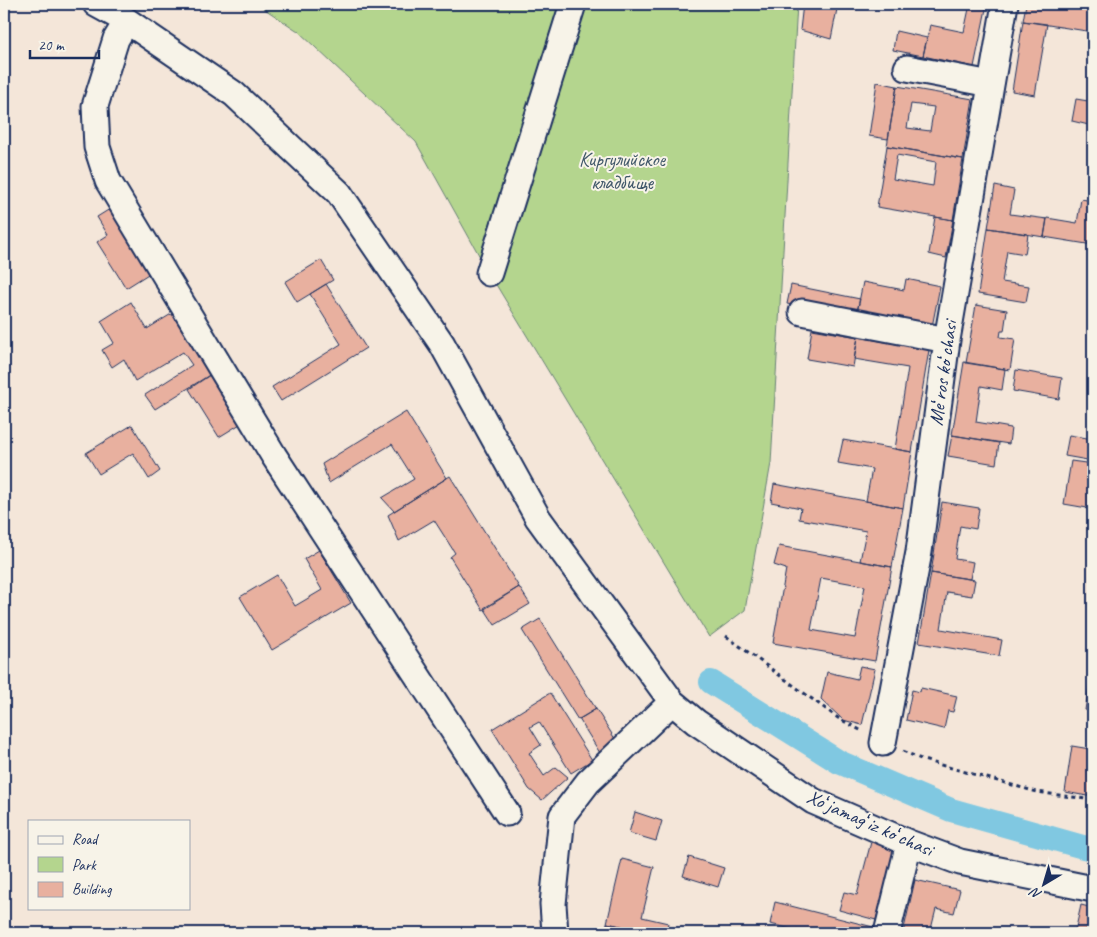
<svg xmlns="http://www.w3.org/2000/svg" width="1097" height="937" font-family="Caveat,sans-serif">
  <rect width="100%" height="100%" fill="#f4e6d9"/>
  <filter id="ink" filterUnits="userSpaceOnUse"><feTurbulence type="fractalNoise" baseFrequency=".02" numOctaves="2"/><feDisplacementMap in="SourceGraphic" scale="10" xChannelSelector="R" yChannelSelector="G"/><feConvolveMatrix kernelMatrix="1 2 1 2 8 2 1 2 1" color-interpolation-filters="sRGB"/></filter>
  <g filter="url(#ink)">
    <path fill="#b4d58e" stroke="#688276" d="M257,4H797L771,463L745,610L709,637L489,273L416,142L298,31Z"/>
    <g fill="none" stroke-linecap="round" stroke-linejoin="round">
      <path stroke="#80c8e1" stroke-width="24" d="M711,682L839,762L951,810L1083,847L1093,849"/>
    </g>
    <path fill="#e8b09f" stroke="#1b2f5e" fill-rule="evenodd" d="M803,4H838L831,39L800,30Z
      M970,4H987L974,67L923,56L930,25L964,32Z
      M1026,4H1073L1093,7V32L1023,21Z
      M1023,21L1047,24L1035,95L1012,91Z
      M896,31L927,38L923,56L893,50Z
      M877,82L897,86L888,139L869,136Z
      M897,86L973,99L963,159L887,146ZM911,104L934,107L930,131L907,128Z
      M1089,94L1093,95V126L1072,121L1076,99L1088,101Z
      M887,146L963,159L953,220L877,207ZM897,155L936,162L933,186L893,179Z
      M995,186L1014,190L1010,214L1047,219L1044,237L988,228Z
      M1081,199L1093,201V245L1044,237L1047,218L1077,223Z
      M113,207L153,271L126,288L97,242L108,235L97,217Z
      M935,217L953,220L946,258L929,254Z
      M988,228L1028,234L1025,254L1007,251L1002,282L1029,286L1026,302L978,294Z
      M321,260L333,280L297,302L285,282Z
      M906,279L940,286L931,332L856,317L863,282L904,290Z
      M326,284L366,348L281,401L272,387L341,344L310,294Z
      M791,285L860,299L856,317L787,304Z
      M131,302L147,329L181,308L219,369L155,409L145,395L192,365L183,352L135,381L124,359L112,367L102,350L114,343L101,321Z
      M976,305L1007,310L1004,331H1001L1000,337L1015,339L1010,370L966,363Z
      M812,329L858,337L853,367L807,359Z
      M858,337L929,350L912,452L895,449L908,368L854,359Z
      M964,362L1005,369L1002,390L981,386L976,422L1011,428L1009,444L952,435Z
      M219,369L250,418L219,437L189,389Z
      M1016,370L1062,378L1059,399L1013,391Z
      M406,412L447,478L394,511L382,498L414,479L392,444L329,483L322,464Z
      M132,425L160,471L149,479L133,453L99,474L86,453Z
      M952,435L999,443L996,464L948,456Z
      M1069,435L1093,439V461L1065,456Z
      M843,440L912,452L903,508L866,501L872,469L838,463Z
      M1071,461L1093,464V509L1064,504Z
      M450,476L519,587L483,610L450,557L455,553L434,520L399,541L388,515Z
      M774,484L903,508L892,567L860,561L866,531L799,519L801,508L771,502Z
      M942,502L979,508L976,529L960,526L955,559L973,562L970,579L931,573Z
      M779,546L892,567L875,661L773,643L786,569L774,565ZM821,578L865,586L855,638L811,630Z
      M319,550L351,603L272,650L240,597L277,575L295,606L322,590L304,559Z
      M931,573L975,580L972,596L947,592L941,629L1002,640L999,656L919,643Z
      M519,587L530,604L495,625L484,608Z
      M540,619L596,709L578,720L522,630Z
      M860,666L875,669L862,725L843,720L821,699L827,672L857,679Z
      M1090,680L1093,681V711L1085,710Z
      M921,688L957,696L953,712L948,711L944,729L906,720L912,690L920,692Z
      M550,693L592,760L571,773L539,722L530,727L541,745L529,753L544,776L556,767L568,777L542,800L529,789L492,729Z
      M596,709L617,742L600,753L579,719Z
      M1093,731V797L1065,792L1072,746L1090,749Z
      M635,812L662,821L656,841L629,833Z
      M871,842L895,848L876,920L839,910L844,892L857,895Z
      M689,857L724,868L718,887L683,876Z
      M622,859L654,867L642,917L668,923L666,933H652L607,923Z
      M915,880L960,890L954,913L936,909L930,933H903Z
      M775,902L877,928L875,933H809L770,924Z
      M1081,905L1093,908V933L1075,932Z
      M607,923L652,933H605Z"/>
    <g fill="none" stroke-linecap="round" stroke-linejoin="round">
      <defs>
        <path id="minor" d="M96,4L127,21L234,94L339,193L442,344L538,518L672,702L696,722L813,801L909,843L960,862L1093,889
          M127,21L116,39L95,106L97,147L108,181L274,456L507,813
          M907,68L991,84
          M489,273L573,4
          M802,312L947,340
          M883,743L919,552L947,340L1005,4
          M555,933L553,904L562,816L588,782L672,702
          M887,933L909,843"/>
      </defs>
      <use href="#minor" stroke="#1b2f5e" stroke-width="29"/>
      <path stroke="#1b2f5e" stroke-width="3" stroke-dasharray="4 4" stroke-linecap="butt" d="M726,636L838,718L862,731
        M903,751L923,760L1037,792L1093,800"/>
      <use href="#minor" stroke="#f7f3e8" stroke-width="25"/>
    </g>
  </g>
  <g text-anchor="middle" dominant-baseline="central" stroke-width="4" stroke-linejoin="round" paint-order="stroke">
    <g font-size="20" fill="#41586a" stroke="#f7f3e8">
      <text x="622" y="159">Киргулийское<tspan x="622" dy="23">кладбище</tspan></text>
    </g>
    <g font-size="20" fill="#1b2f5e" stroke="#f7f3e8">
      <text transform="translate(943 373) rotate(-82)">Meʻros koʻchasi</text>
      <text transform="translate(870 823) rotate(24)">Xoʻjamagʻiz koʻchasi</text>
    </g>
  </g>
  <rect width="1097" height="937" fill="none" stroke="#f7f3e8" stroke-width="20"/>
  <rect x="10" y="10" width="1077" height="917" fill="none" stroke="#1b2f5e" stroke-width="2" filter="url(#ink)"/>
  <rect x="28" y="820" width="162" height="90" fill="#f7f3e8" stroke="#9fa5b1"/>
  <rect x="38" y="836" width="25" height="8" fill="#f7f3e8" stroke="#9fa5b1"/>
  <text x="72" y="844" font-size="15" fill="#1b2f5e">Road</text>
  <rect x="38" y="857" width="25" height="15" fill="#b4d58e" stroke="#9fa5b1"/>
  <text x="72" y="870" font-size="15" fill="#1b2f5e">Park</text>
  <rect x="38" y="882" width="25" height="15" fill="#e8b09f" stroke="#9fa5b1"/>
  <text x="72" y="894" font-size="15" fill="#1b2f5e">Building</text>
  <g transform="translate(1044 884) rotate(218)" stroke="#f7f3e8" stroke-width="4" paint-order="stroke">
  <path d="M0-4L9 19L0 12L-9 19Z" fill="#1b2f5e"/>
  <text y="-8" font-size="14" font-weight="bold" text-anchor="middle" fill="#1b2f5e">N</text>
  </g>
  <path d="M30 50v8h69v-8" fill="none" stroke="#1b2f5e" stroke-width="2.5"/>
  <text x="38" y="50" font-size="15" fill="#1b2f5e" stroke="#f7f3e8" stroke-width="4" paint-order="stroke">20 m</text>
</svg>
